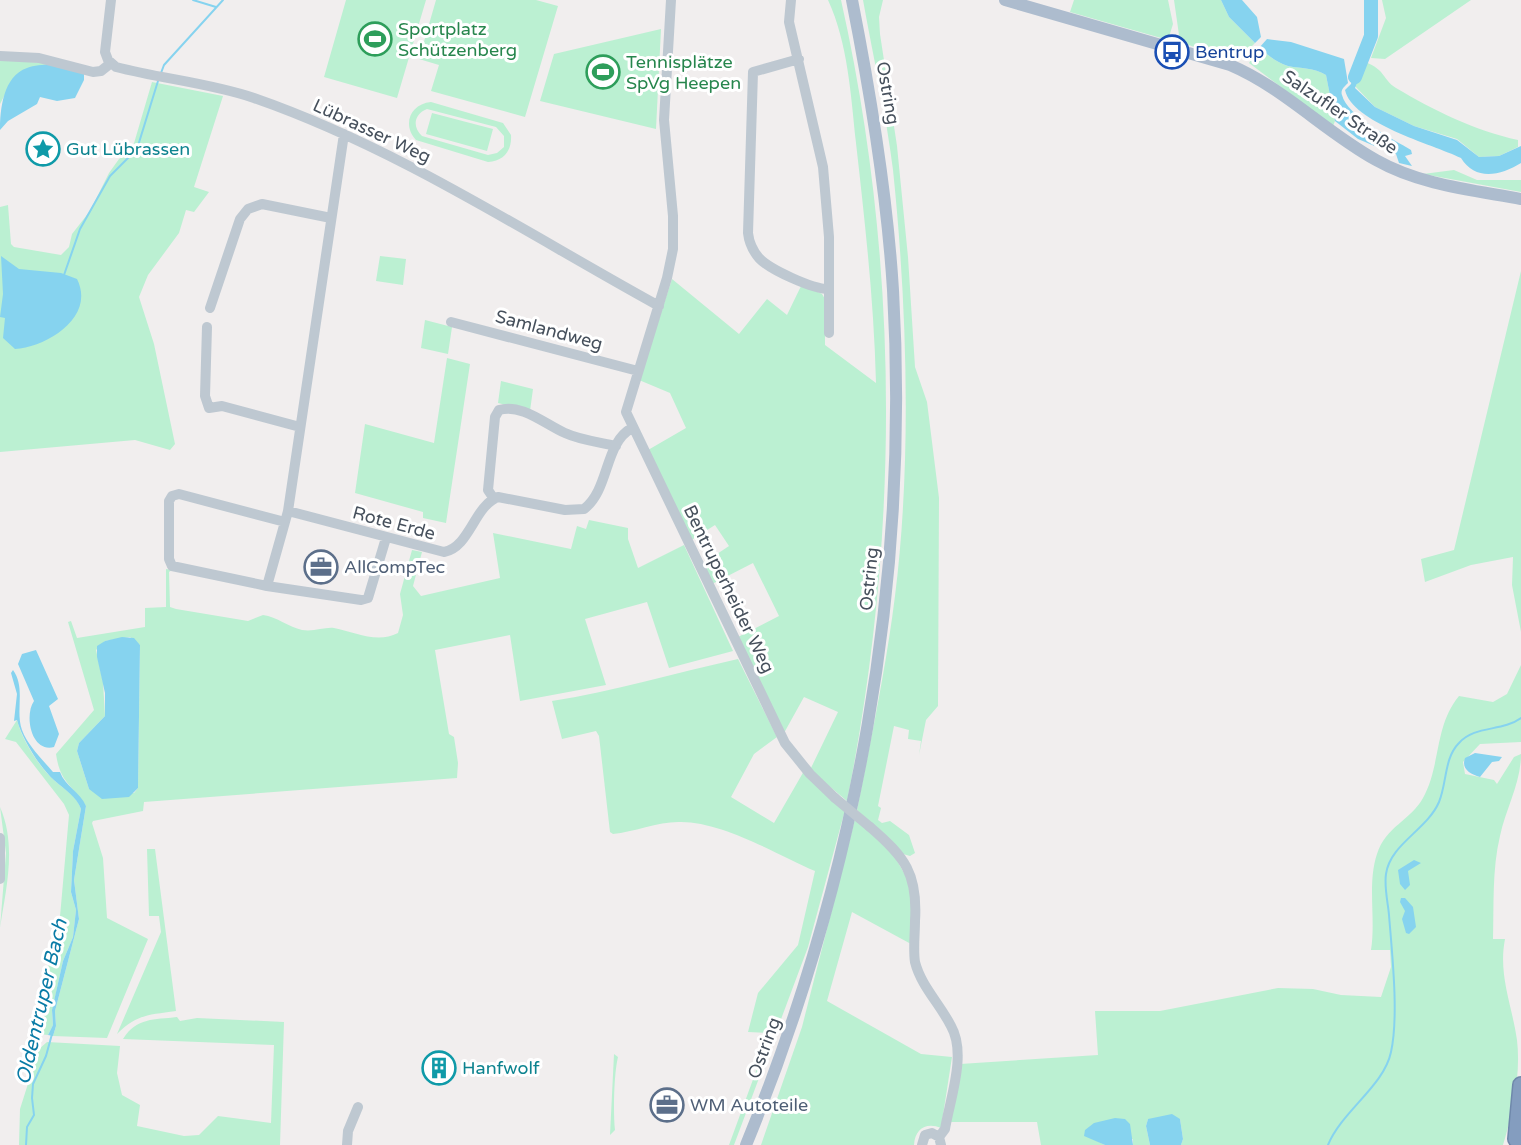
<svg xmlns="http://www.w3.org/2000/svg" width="1521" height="1145" font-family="'Varela Round',sans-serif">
  <rect width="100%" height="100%" fill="#f1eeee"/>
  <path fill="#bbf0d2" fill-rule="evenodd" d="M346,0H426L397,98L324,77Z
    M436,0H536L558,6L525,117L431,91L439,65L419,59Z
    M828,0H841C900,263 900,537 847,801L810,770L838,712L804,697L784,733L738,637L779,616L753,563L712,584L702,564L729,546L715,525L690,541L648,450L686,428L670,393L639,380L672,279L739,334L767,299L787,315L802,284L822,294L825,299V345L876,383C874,302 865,223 856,143C851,96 848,43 828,0Z
    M863,0H883L879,17L880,34L897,146L908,257L915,367L927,402L939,498L938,706L926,720L919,755L921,741L908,739L909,730L894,726L878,806L881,808L878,820L882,823L890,821L909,835L915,853L910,856L903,854L857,810C871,739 886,668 895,596C912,461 907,305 893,170C886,113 873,56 863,0Z
    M1074,0H1168L1173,24L1168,40L1070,12Z
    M1174,0H1221L1229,17L1255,43L1241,57L1232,60L1180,42Z
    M1382,0H1471L1385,59L1371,58L1386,18Z
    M661,29L656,129L540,101L554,54Z
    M1259,48C1268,55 1277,63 1288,66C1302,69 1313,67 1326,75L1335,121L1333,126L1249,63Z
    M0,59L51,64L12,81L0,104Z
    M1365,62C1386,70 1382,79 1396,88C1433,110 1476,131 1518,140V147L1499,156L1479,157L1457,139L1414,126L1375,107L1354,85Z
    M152,82L223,96L194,187L209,192L194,212L186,210L179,233L148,275L139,297L154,344L175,444L170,450L135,440L0,452V207L8,205L11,244L14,247L61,255L69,247L72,234L90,211L109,173L119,159L132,150Z
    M431,102L503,123L511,135C512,151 504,161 488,162L416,140C402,125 410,104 431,102ZM427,109L496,127L504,136V147L497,153L488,155L422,136C412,127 414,114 427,109Z
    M432,113L493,129L487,151L426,134Z
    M1454,170L1477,180H1521V192L1423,174Z
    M380,256L406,259L403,285L376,281Z
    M1521,271V632L1512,585L1513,557L1471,565L1425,582L1421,559L1454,550Z
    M425,320L452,327L448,354L421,348Z
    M447,358L470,364L446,523L423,518V512L355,493L365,424L434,443Z
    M501,381L533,389L530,411L498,403Z
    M589,520L628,528V539L638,568L684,545L733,651L669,668L647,602L585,619L606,685L520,701L510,635L435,650L449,734L454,737L458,763L457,778L144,802L143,811L93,821L92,823L103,858L107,918L148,939L107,1038L53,1036L56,1026L55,1011L79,919L74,880L86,806C71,784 60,782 56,754L94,710L68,622L71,621L77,638L145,627V608L166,607V569L172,570L169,572L170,607L176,609L248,621L263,615C277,617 289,627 302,630C314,632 324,627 334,628C355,632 377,644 398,633L403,615L400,594L412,550L422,552L413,586L421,596L500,578L493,533L571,549L577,526L586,529ZM130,637L140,645L138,788L134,793L89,789L77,751L79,743L105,716L103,682L96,650L105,641Z
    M738,659L777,737L754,754L731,797L774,823L804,771L845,810L808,947L734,1145H729L770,1033L748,1032L758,993L798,945L815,871C776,854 723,822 681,822C660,821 634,832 613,834L610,832L599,736L596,731L562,739L552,701C615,691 675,673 738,659Z
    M1521,665V742L1480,744L1463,762L1465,774L1494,780L1497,784L1514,757L1521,754C1521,783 1506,808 1500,836C1492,869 1494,905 1493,939H1505C1498,975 1512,1005 1517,1040C1521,1074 1513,1112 1503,1145H1181L1183,1139L1180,1119H1148L1146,1126L1150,1145H1133V1139L1095,1140L1105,1145H1041L1037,1122H950L960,1064L1098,1055L1095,1011H1160L1278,988L1313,989L1341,995L1381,997L1391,967L1390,950H1371C1376,918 1367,884 1377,854C1385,827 1411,820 1423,798C1441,766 1434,726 1459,696L1493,702L1507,694Z
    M17,720C22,740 39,767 55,781C64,789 77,796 81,809L73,851L71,892L76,910L73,937L63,961L52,1011L53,1025L48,1035L39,1034L45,1010L48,967L58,939L69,815L64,804L16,742L5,739Z
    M0,807C17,846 6,888 0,928L6,853Z
    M855,819L888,845L912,887L911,944L852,912L827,1001L921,1054L952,1057L941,1128C926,1122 915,1129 914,1145H761L802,1027Z
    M147,849H155L176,1011C149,1015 137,1014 117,1034L161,932L159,916H149Z
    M177,1017L180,1021L197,1018L284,1022L280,1145H19L20,1109L39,1049L47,1042L120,1046L117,1073L122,1095L140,1105L137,1126L184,1136L199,1135L218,1116L271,1123L274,1045L123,1039C137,1017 154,1020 177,1017Z
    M614,1054L618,1057C614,1073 613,1113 615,1130L610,1135Z"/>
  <path fill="#86d3ef" d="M1221,0H1242L1257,17L1261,37L1255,43L1229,17Z
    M1267,39L1291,42L1344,59L1348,83C1345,86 1340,90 1342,95C1347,116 1393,139 1411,150L1412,154L1405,156L1412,166L1399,163L1396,154L1388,149L1384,150L1358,139L1335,121L1326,75C1313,67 1302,69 1288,66C1277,63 1268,55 1259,48Z
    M1358,59L1365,62L1355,88L1375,107L1414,126L1457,140L1479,157L1499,156L1521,146V163C1500,176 1475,181 1461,158C1432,144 1352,123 1345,90L1351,84Z
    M51,64L84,73V80L75,98L57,101L40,97L37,104L8,121L0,130C0,110 3,76 27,68C34,65 43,65 51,64Z
    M1,256L19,269L61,273L77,279C96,317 47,347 15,349L3,338L5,318L0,317L3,294Z
    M122,637L134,638L140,645L138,788L129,797L102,799L89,789L77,751L79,743L105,716V693L97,657V646L105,641Z
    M36,650L58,699L49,706L59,734L54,747C31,753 24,715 34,701L18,664L22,654Z
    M13,670C26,688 15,710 22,730C28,746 42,759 53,772H60C65,786 80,792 86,806L74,880L79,919L55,1011L56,1026L53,1036L48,1035L53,1025L52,1010L63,961L73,937L76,910L71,892L73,851L81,809C77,797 64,789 55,781C40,768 22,739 17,720L14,721L17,694L11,673Z
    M1475,753L1502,757L1499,761L1492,762L1480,777C1470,774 1461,769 1465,758Z
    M1414,860L1421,863L1408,871L1410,885L1405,890L1400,884L1398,870Z
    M1401,898H1405L1413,907L1416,927L1409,934L1406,933L1402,919L1405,911L1400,902Z
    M1172,1114L1180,1119L1183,1139L1181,1145H1150L1146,1126L1148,1119Z
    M1115,1118L1125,1119L1130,1124L1133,1145H1105L1084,1136L1085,1130L1094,1123Z"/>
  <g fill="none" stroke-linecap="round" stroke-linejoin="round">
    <path stroke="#86d3ef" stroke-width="2" d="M193,0L216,7
      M161,73L164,65L223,0
      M64,275L80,229L110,176L137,149L158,81
      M26,1145L27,1127L34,1115L32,1098L33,1084L46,1056L52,1034
      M1328,1145C1342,1111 1384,1086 1391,1052C1399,1016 1392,953 1389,915C1388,903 1384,887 1386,874C1390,844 1427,830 1439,802C1447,783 1444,758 1459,743C1475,725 1502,732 1521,718"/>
    <path stroke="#86d3ef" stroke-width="14" d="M1355,77L1371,36V0"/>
    <defs>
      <path id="highway" d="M1516,1139L1521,1085"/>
    </defs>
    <use href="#highway" stroke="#6f88ab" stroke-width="18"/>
    <path stroke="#bec8d1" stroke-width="10" d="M111,0L105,52L108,60L116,67C162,79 210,83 254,98C398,148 526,233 659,306
      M671,0L664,120L673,216V249L667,278L626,412L785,743L810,774L835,798
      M791,0L789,22L823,167L829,237V333
      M0,56L39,58L93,72L101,71L111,63
      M799,59L753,72L748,233C749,242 753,251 759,258C770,270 813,289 828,289
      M210,308L240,219L248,209L262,204L331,218
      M451,322L638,371
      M207,327L205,396L209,408L222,406L300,427
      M494,499L488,490L495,417L499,410C522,403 546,425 565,433C580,440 599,442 616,446
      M288,511L344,134
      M386,538L368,598L361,600L267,586L172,566L169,559V501L172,496L179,494L285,522L288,511L444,552C470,547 474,506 498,497L565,510L584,509C610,489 604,443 632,428
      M267,586L285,522
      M870,827C905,857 918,874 915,921C915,934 913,949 915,962C921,986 940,1004 951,1026C967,1054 950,1099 945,1129L939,1137
      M0,838V879
      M347,1145L348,1131L358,1107
      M922,1145L925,1135L932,1133L939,1137L941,1145"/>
    <path stroke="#adbcce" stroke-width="12" d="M1005,0L1230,65C1284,88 1325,132 1376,160C1420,185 1472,190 1521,199
      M746,1145C857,874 910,583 893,290C887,193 871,96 852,0"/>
    <use href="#highway" stroke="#849dbf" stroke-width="15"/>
    <path stroke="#bec8d1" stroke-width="10" d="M835,798L870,827"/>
  </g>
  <defs>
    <symbol id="stadium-ring" viewBox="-11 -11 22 22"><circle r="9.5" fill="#fff" stroke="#2e9e5b" stroke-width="1.5"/><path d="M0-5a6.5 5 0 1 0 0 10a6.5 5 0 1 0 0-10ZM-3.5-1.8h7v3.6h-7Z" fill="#2e9e5b"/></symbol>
    <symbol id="bus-ring" viewBox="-11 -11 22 22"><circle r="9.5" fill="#fff" stroke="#1a4fb4" stroke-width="1.5"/><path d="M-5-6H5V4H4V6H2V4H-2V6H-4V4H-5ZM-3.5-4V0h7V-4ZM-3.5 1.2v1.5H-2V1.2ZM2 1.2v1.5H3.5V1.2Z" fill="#1a4fb4"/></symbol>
    <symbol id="sight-ring" viewBox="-11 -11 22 22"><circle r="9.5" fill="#fff" stroke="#0f9aa8" stroke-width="1.5"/><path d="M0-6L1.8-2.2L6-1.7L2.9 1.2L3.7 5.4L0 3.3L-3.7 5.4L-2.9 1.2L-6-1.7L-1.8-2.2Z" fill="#0f9aa8"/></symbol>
    <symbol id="office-ring" viewBox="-11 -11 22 22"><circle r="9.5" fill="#fff" stroke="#5c6f8a" stroke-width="1.5"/><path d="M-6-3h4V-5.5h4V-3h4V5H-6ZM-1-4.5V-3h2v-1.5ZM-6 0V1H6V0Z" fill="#5c6f8a"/></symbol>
    <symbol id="building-ring" viewBox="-11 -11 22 22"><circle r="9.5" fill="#fff" stroke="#0f9aa8" stroke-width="1.5"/><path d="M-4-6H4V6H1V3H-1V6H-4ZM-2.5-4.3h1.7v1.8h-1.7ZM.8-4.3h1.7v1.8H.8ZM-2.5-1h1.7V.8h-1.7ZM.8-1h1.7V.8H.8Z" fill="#0f9aa8"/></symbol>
  </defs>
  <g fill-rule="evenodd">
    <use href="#stadium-ring" x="356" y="20" width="38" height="38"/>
    <use href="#bus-ring" x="1153" y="33" width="38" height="38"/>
    <use href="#stadium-ring" x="584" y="53" width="38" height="38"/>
    <use href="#sight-ring" x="24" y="130" width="38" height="38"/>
    <use href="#office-ring" x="302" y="548" width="38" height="38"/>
    <use href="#building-ring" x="420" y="1049" width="38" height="38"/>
    <use href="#office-ring" x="648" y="1086" width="38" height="38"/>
  </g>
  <g text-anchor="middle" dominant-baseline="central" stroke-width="6" stroke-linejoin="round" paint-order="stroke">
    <g font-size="18" fill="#27864d" stroke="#fff" text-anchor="start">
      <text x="398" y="29">Sportplatz<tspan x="398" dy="21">Schützenberg</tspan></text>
      <text x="626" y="62">Tennisplätze<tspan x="626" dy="21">SpVg Heepen</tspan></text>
    </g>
    <g font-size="18" fill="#164399" stroke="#fff" text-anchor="start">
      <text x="1195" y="52">Bentrup</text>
    </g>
    <g font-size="18" fill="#46505c" stroke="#fff">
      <text transform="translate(888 93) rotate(80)">Ostring</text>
      <text transform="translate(1340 112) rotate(34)">Salzufler Straße</text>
      <text transform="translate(372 131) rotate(25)">Lübrasser Weg</text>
      <text transform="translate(549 330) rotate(15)">Samlandweg</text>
      <text transform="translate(394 523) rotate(15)">Rote Erde</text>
      <text transform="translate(869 579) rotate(-84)">Ostring</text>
      <text transform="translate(729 589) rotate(64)">Bentruperheider Weg</text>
      <text transform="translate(764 1048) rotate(-70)">Ostring</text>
    </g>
    <g font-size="18" fill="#0d838f" stroke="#fff" text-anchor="start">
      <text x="66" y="149">Gut Lübrassen</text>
      <text x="462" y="1068">Hanfwolf</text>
    </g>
    <g font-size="18" fill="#4e5e75" stroke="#fff" text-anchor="start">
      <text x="344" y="567">AllCompTec</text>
      <text x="690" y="1105">WM Autoteile</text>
    </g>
    <g font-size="20" font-style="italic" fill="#087ba6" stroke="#fff">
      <text transform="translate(42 1002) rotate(-77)">Oldentruper Bach</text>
    </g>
  </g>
</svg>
